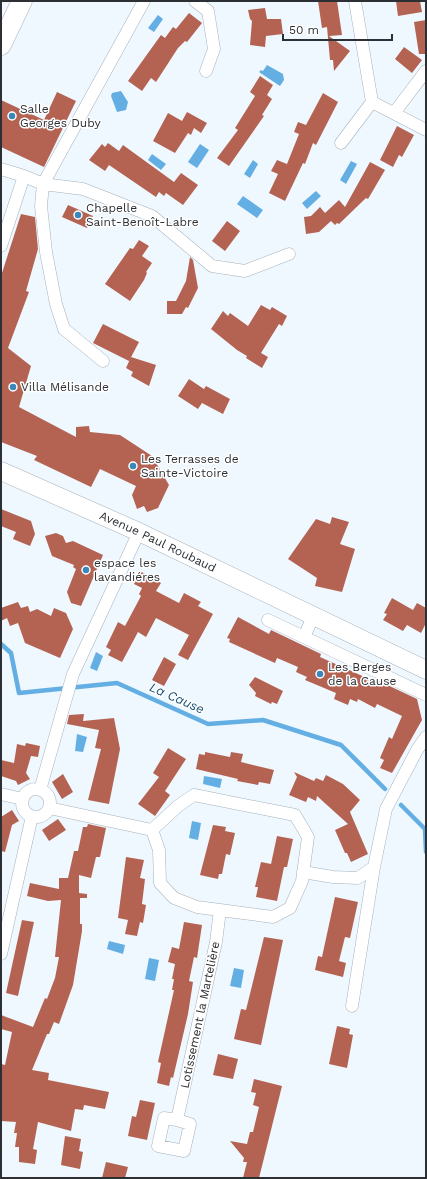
<svg xmlns="http://www.w3.org/2000/svg" width="427" height="1179" font-family="'Work Sans',sans-serif">
  <rect width="100%" height="100%" fill="#eff8ff"/>
  <path fill="#63aee3" d="M158,15L163,19L154,32L148,28Z
    M267,65L283,74L284,80L280,86L259,72L261,70L263,71Z
    M121,91L128,102L126,110L117,112L111,96L112,93Z
    M200,144L209,150L197,168L188,162Z
    M152,154L166,164L161,170L148,160Z
    M253,160L258,164L250,178L244,174Z
    M351,161L357,164L346,184L340,180Z
    M316,191L321,196L307,209L302,203Z
    M243,196L263,210L257,218L237,204Z
    M96,652L103,656L97,671L90,668Z
    M77,734L87,737L83,752L75,751Z
    M204,776L222,779L220,788L203,784Z
    M192,821L201,823L198,840L189,838Z
    M109,941L125,945L123,954L107,949Z
    M149,958L159,960L155,981L145,979Z
    M234,968L244,970L241,988L230,986Z"/>
  <g fill="none" stroke-linecap="round" stroke-linejoin="round">
    <path stroke="#63aee3" stroke-width="4.5" d="M1,644L11,653L19,693L117,683L208,724L263,720L341,745L385,789
      M401,805L425,829L426,852"/>
  </g>
  <path fill="#b46353" d="M318,1H337L342,35L329,36L350,51L334,71L333,60H330L327,27L322,28Z
    M396,1H420L422,12L398,16Z
    M265,8L267,19H281L283,34L266,36L265,47L250,45L252,21L250,19L248,10Z
    M189,13L202,23L187,42L185,41L178,48L156,82L151,78L142,91L128,81L161,35L165,38L173,27L176,29Z
    M426,20V54H419L414,22Z
    M404,47L422,60L412,73L395,59Z
    M260,76L273,85L267,95L272,99L262,115L264,116L229,166L217,158L238,130L235,128L255,96L250,92Z
    M57,92L76,101L44,167L1,147V100L44,120Z
    M323,93L338,102L316,145L313,143L305,164L303,163L285,201L269,193L278,174L271,171L277,160L287,164L299,134L294,132L298,122L306,125Z
    M187,112L207,123L201,133L194,128L191,135L188,133L175,153L153,141L168,113L182,121Z
    M397,126L414,135L402,157L399,155L393,167L380,160Z
    M108,143L119,151L123,145L174,182L181,173L198,185L183,205L166,193L164,196L159,192L156,197L109,165L105,171L89,160L102,144L105,147Z
    M370,162L385,170L368,199L366,198L339,224L337,223L335,225L331,221L319,232L306,234L304,217L311,216L320,207L325,213L339,200L345,207Z
    M68,205L93,216L87,228L62,217Z
    M21,214L35,217L38,249L26,291L29,292L8,348L31,366L19,407L76,437V427L89,426L90,432L120,435L152,456L169,485L158,508L147,512L144,506L137,509L132,495L136,486L100,469L91,487L34,460L37,456L1,442V276Z
    M227,221L240,231L225,251L212,241Z
    M139,240L149,246L142,256L152,263L146,272L147,273L144,280L130,301L105,284L130,248L133,249Z
    M190,257L193,260L198,288L188,308L186,307L182,314H167V301H176L186,281Z
    M261,305L270,310L272,307L287,316L282,326L279,324L261,353L268,357L262,368L246,358L247,356L237,350L211,329L223,311L228,316L230,313L248,326Z
    M103,324L139,342L129,361L93,343Z
    M131,357L156,365L149,386L131,376L133,372L126,368Z
    M189,379L204,389L206,386L230,399L223,414L202,403L198,409L178,396Z
    M1,509L31,521L35,534L30,546L13,539L16,532L1,526Z
    M332,517L349,522L340,544L355,549L342,592L315,586L317,578L288,559L316,519L330,524Z
    M56,533L63,536L66,543L73,541L103,555L81,606L71,603L67,592L76,569L73,567L74,565L52,556L45,536Z
    M140,571L161,583L156,591L179,603L184,593L201,602L198,606L213,614L188,660L178,655L189,635L156,618L146,637L138,632L122,662L108,655L111,650L106,647L118,622L125,626L141,596L139,594L142,588L134,584Z
    M392,598L413,610L417,603L426,608V623L421,633L407,625L403,631L383,620L387,614L384,613Z
    M18,602L21,608L28,606L30,612L37,609L51,616L54,608L66,613L73,629L60,658L25,643L18,623L10,626L7,618L1,621V608Z
    M238,617L269,634L271,630L321,654L320,657L378,683L379,681L417,699L422,720L392,773L380,768L384,760L380,758L389,737L392,739L402,716L377,704L375,708L358,699L357,702L350,699L348,705L334,699L336,693L305,680L307,677L296,672L298,667L277,658L275,663L229,642L230,639L227,638Z
    M164,657L176,664L164,686L152,680Z
    M255,677L283,691L277,704L272,702L271,704L255,696L256,693L249,685Z
    M84,714L83,721L114,718L120,749L109,804L88,800L101,749L95,748L99,730L67,724L69,715Z
    M26,743L40,746L38,757L31,756L26,773L30,779L18,785L16,781L1,776V760L14,763L17,744L25,746Z
    M168,748L186,759L165,791L170,795L155,816L138,804L159,777L153,773Z
    M205,752L230,757L231,752L243,754L241,762L274,770L270,784L259,782L258,785L237,781L238,779L196,769L199,754L205,755Z
    M294,772L314,781L316,778L323,781L326,775L343,784L360,800L350,812L368,854L351,862L347,853H345L335,830L348,824L317,796L316,801L308,797L306,802L289,795L297,777Z
    M63,774L73,792L62,799L52,782Z
    M12,810L19,821L12,825L5,852L1,851V817Z
    M58,819L66,830L49,841L42,830Z
    M88,824L106,828L100,857H96L91,878L79,875V893L87,894V898H80V924H82V931L73,985L59,1024L54,1022L49,1034H47L32,1070L49,1073L48,1080L109,1092L105,1109L84,1105L83,1110L75,1109L71,1131L38,1122L33,1149L37,1150L35,1164L19,1162V1147H15L17,1133H14L16,1122L1,1121V1064L5,1065L12,1032L1,1029V1015L33,1027L45,998L47,999L55,978L59,957H55L61,900L48,901L27,896L30,883L59,889V878H68L74,851H78L83,827H87Z
    M213,825L226,827L225,831L235,833L230,855L226,854L222,874H219L218,879L200,875Z
    M277,836L293,839L287,867H284L277,901L256,897L258,887H255L261,862L271,864Z
    M126,857L144,860L140,878L145,879L142,904L146,905L143,923L140,922L137,936L125,934L128,920L118,918Z
    M335,897L358,902L350,938L345,937L339,961L346,963L343,977L315,970L318,956L322,957Z
    M22,920L34,922L18,996L6,993Z
    M184,922L202,925L197,958L194,957L189,981L193,982L188,1014L173,1078L171,1077L169,1086L157,1083L161,1063L158,1062L174,990H172L174,979H172L175,964L168,962L172,947L179,949Z
    M264,937L283,940L261,1045L234,1039L241,1009L246,1010Z
    M337,1026L350,1029L349,1034L353,1035L347,1068L329,1064Z
    M218,1054L238,1059L233,1079L213,1075Z
    M254,1079L282,1086L259,1178H243L247,1162H243L244,1158L230,1141L247,1144L250,1132H253L259,1107L253,1105L256,1093L251,1092Z
    M140,1100L155,1103L147,1140L128,1136L132,1116L136,1117Z
    M65,1136L81,1139L79,1151L83,1152L80,1169L61,1165Z
    M106,1162L128,1167L125,1178H102Z"/>
  <g fill="none" stroke-linecap="round" stroke-linejoin="round">
    <defs>
      <path id="street" d="M195,1L208,11L214,49L206,71
        M355,1L372,102L426,130
        M394,113L426,71
        M341,143L372,102
        M1,169L24,176L1,246
        M24,176L43,184L144,1
        M103,361L64,329L56,304L46,252L41,206L43,184L83,189L152,216L212,266L245,271L289,254
        M268,620L426,695
        M304,637L313,617
        M22 803a14 14 0 1 1 28 0a14 14 0 1 1-28 0Z
        M40,790L73,674L139,532
        M1,794L23,799
        M49,808L152,830L159,850L160,883L174,898L197,907L220,910L216,942L177,1120L164,1118L158,1146L184,1151L190,1124L177,1120
        M152,830L178,806L194,795L295,815L308,837L302,881L290,908L273,917L220,910
        M303,872L333,877L358,878L374,867
        M1,954L32,816
        M352,1006L374,867L386,809L417,750L426,737"/>
      <g id="secondary">
        <path id="s1" d="M1,471L139,532L426,670"/>
      </g>
      <path id="primary" d="M1,45L22,1"/>
    </defs>
    <use href="#street" stroke="#a7b1b9" stroke-width="13"/>
    <use href="#secondary" stroke="#a7b1b9" stroke-width="19"/>
    <use href="#primary" stroke="#a7b1b9" stroke-width="21"/>
    <use href="#street" stroke="#fff" stroke-width="12"/>
    <use href="#secondary" stroke="#fff" stroke-width="18"/>
    <use href="#primary" stroke="#fff" stroke-width="20"/>
  </g>
  <g fill="#3a87ba" stroke="#fff" stroke-width="1.5">
    <circle cx="12" cy="116" r="4"/>
    <circle cx="78" cy="215" r="4"/>
    <circle cx="13" cy="387" r="4"/>
    <circle cx="133" cy="466" r="4"/>
    <circle cx="86" cy="570" r="4"/>
    <circle cx="320" cy="674" r="4"/>
  </g>
  <g text-anchor="middle" dominant-baseline="central" stroke-width="3" stroke-linejoin="round" paint-order="stroke">
    <g font-size="12" fill="#2c3034" stroke="#fff" text-anchor="start">
      <text x="20" y="109">Salle<tspan x="20" dy="14">Georges Duby</tspan></text>
      <text x="86" y="208">Chapelle<tspan x="86" dy="14">Saint-Benoît-Labre</tspan></text>
      <text x="21" y="387">Villa Mélisande</text>
      <text x="141" y="459">Les Terrasses de<tspan x="141" dy="14">Sainte-Victoire</tspan></text>
      <text x="94" y="563">espace les<tspan x="94" dy="14">lavandiéres</tspan></text>
      <text x="328" y="667">Les Berges<tspan x="328" dy="14">de la Cause</tspan></text>
    </g>
    <g font-size="12" fill="#2c3034" stroke="#fff">
      <text stroke="none"><textPath href="#s1" startOffset="172">Avenue Paul Roubaud</textPath></text>
      <text transform="translate(200 1015) rotate(-78)">Lotissement la Martelière</text>
    </g>
    <g font-size="13" font-style="italic" fill="#1b5277" stroke="#fff">
      <text transform="translate(177 698) rotate(24)">La Cause</text>
    </g>
  </g>
  <rect width="427" height="1179" fill="none" stroke="#2c3034" stroke-width="4"/>
  <path d="M283 34v6h109v-6" fill="none" stroke="#2c3034" stroke-width="2"/>
  <text x="289" y="34" font-size="12" fill="#2c3034" stroke="#ffffff" stroke-width="3" paint-order="stroke">50 m</text>
</svg>
